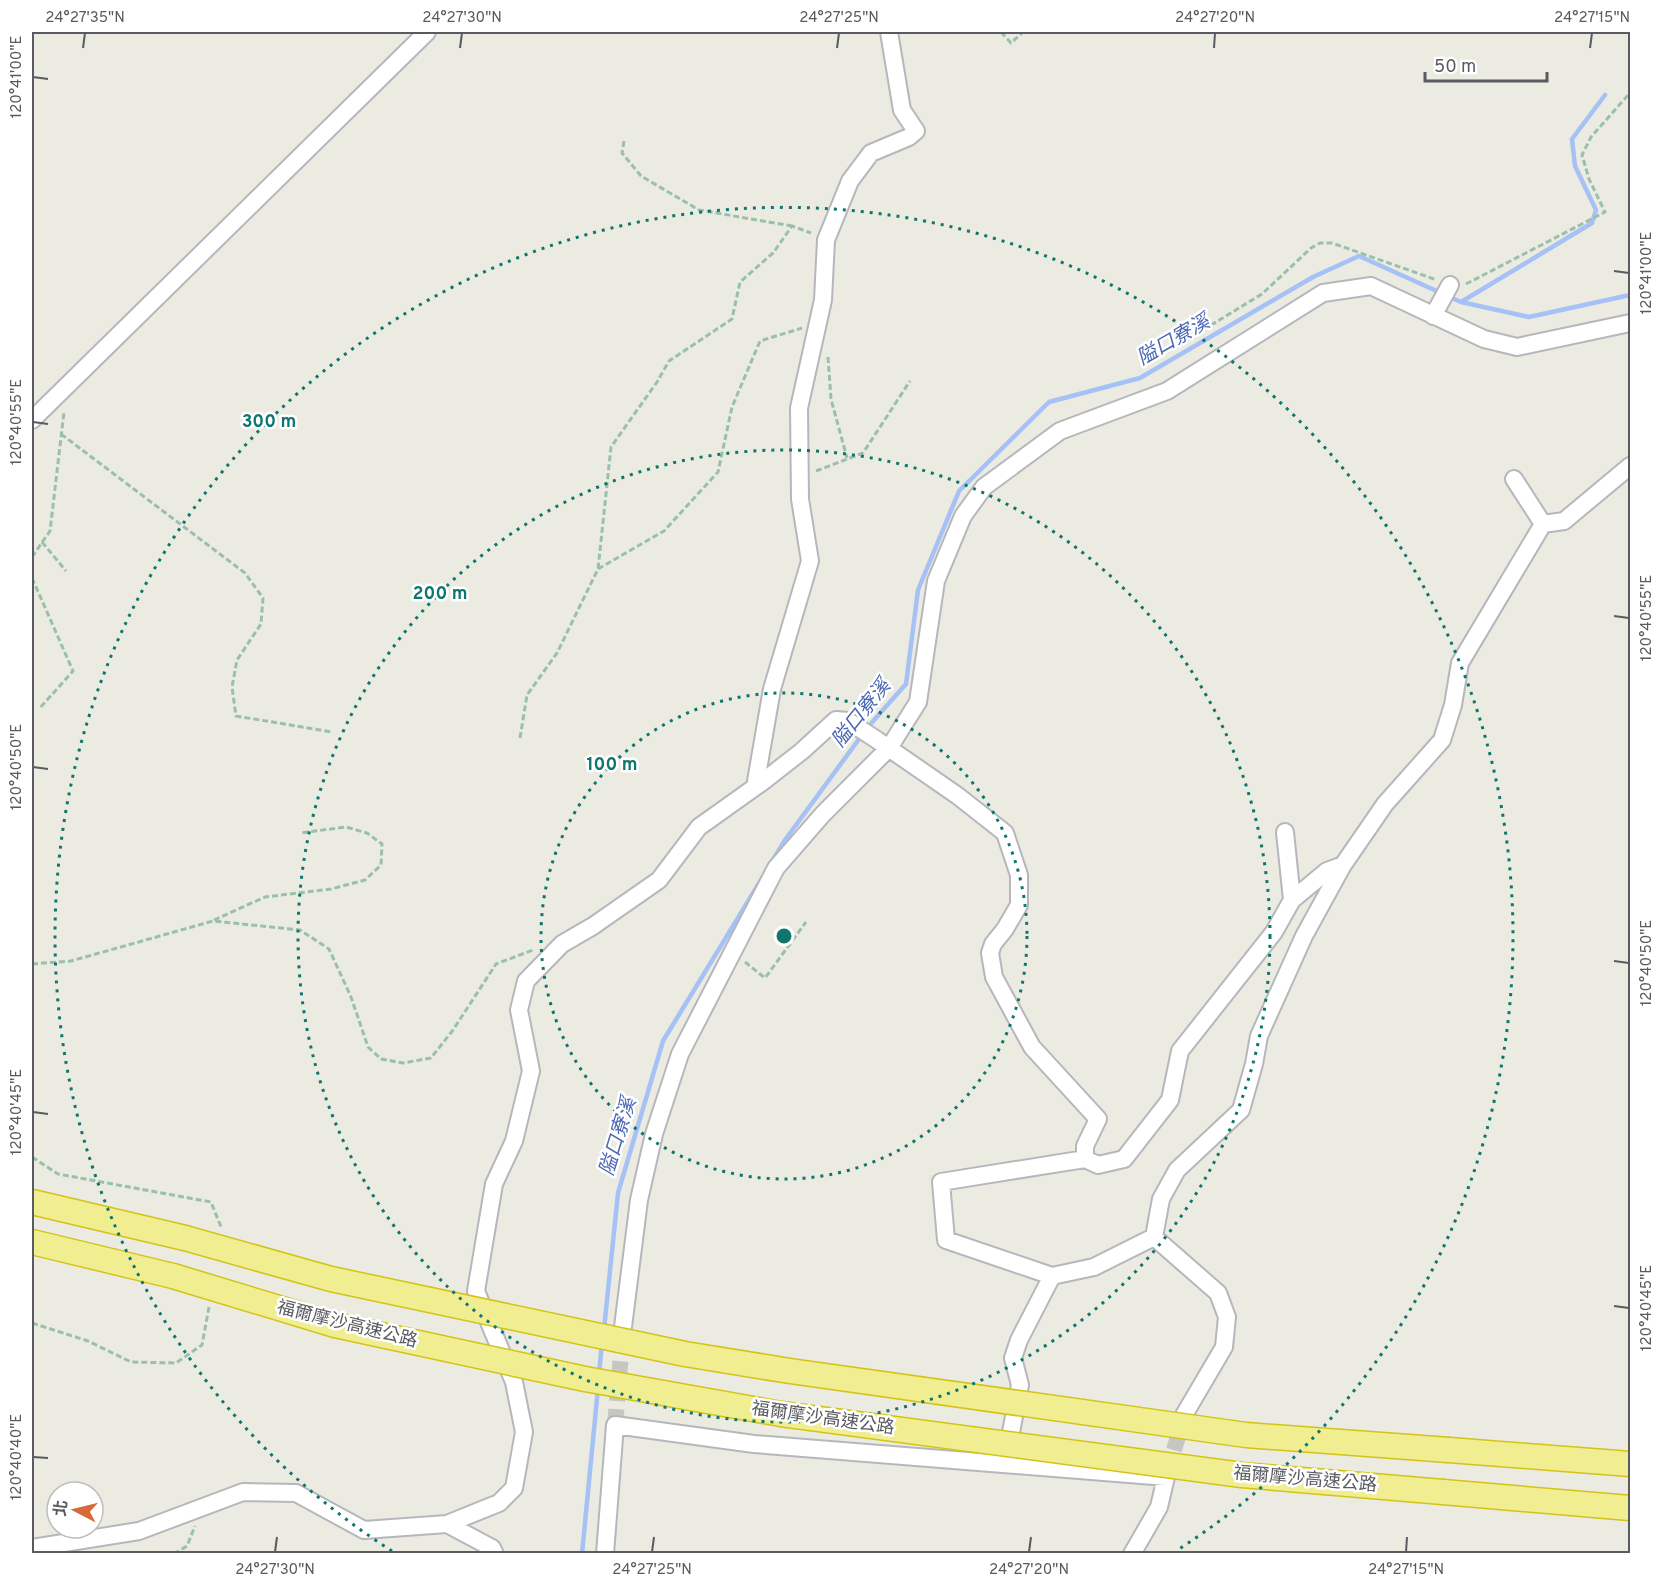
<svg xmlns="http://www.w3.org/2000/svg" width="1662" height="1585" font-family="Overpass,'Noto Sans TC',sans-serif">
  <rect width="100%" height="100%" fill="#ebebe1"/>
  <g fill="none" stroke-linecap="round" stroke-linejoin="round">
    <path stroke="#a6c1f5" stroke-width="4.5" d="M1461,302L1592,223L1596,210L1575,166L1572,139L1605,95
      M867,728L906,684L918,590L959,491L1049,402L1140,378L1313,277L1359,256L1461,302L1529,317L1630,295
      M773,860L785,840L862,735
      M604,1329L618,1193L663,1041L761,880
      M599,1374L602,1343
      M582,1554L598,1388"/>
    <path stroke="#c6c7c1" stroke-width="16" stroke-dasharray="16 8" stroke-linecap="butt" d="M615,1425L623,1331
      M1167,1473L1184,1417"/>
    <defs>
      <path id="minor" d="M1433,316L1450,285
        M32,420L427,32
        M1543,524L1564,521L1630,466
        M755,787L772,689L810,561L800,499L799,408L823,300L826,240L850,181L871,153L909,137L916,131L902,110L889,32
        M1285,832L1292,900
        M1085,1159L941,1182L946,1240L1052,1276L1094,1267L1154,1237
        M623,1327L639,1200L654,1134L680,1054L776,868L823,814L889,748L918,702L936,581L963,516L984,487L1060,431L1167,391L1323,293L1371,286L1484,339L1517,347L1630,323
        M1184,1415L1224,1347L1227,1317L1218,1293L1154,1237L1161,1199L1177,1170L1241,1110L1254,1064L1259,1036L1304,936L1343,865L1385,804L1442,740L1453,705L1460,663L1543,524L1514,479
        M1007,1453L1020,1385L1013,1358L1019,1340L1052,1276
        M447,1524L499,1503L514,1488L524,1432L514,1382L476,1291L494,1184L514,1141L531,1071L519,1010L526,981L562,944L593,926L659,880L699,827L765,780L802,751L836,720L848,721L877,740L958,796L1005,833L1019,875V905L1005,929L993,944L990,953L994,977L1032,1047L1098,1119L1085,1146V1159L1098,1165L1124,1159L1170,1100L1180,1051L1274,932L1292,900L1327,871L1343,865
        M32,1548L139,1531L243,1492L296,1493L364,1530L447,1524L492,1548L495,1554
        M605,1554L615,1425L754,1444L1166,1477L1159,1507L1132,1554"/>
      <path id="highway" d="M32,1202L185,1238
        M32,1242L173,1276
        M1449,1450L1630,1464
        M1443,1492L1630,1508"/>
    </defs>
    <use href="#minor" stroke="#b6b7bc" stroke-width="20"/>
    <use href="#highway" stroke="#d4c317" stroke-width="27"/>
    <path stroke="#9ac0ad" stroke-width="3" stroke-dasharray="6 3" stroke-linecap="butt" d="M1001,32L1011,43L1023,32
      M624,141L622,153L641,176L699,210L792,226
      M1466,284L1605,212L1589,179L1582,155L1591,137L1630,93
      M1180,344L1262,294L1311,248L1320,243H1332L1437,280
      M828,357L831,399L847,458
      M61,434L245,573L263,598L261,624L237,660L232,687L236,716L332,732
      M816,471L863,453L910,381
      M42,542L66,571
      M32,557L50,531L64,412
      M598,569L664,531L718,472L732,407L760,341L802,328
      M32,578L73,671L39,709
      M520,738L527,695L557,653L598,569L611,447L657,382L669,361L732,319L740,282L773,253L792,226L811,233
      M214,920L265,897L331,889L365,880L381,865L382,844L367,833L346,827L300,833
      M745,962L765,978L806,922
      M32,964L71,961L213,921L300,930L329,949L351,997L368,1047L381,1059L403,1063L431,1058L453,1030L496,964L533,950
      M32,1157L58,1174L211,1202L221,1227
      M32,1323L88,1341L131,1362L176,1363L202,1345L209,1307
      M174,1554L187,1546L195,1526"/>
    <use href="#minor" stroke="#fff" stroke-width="16"/>
    <use href="#highway" stroke="#f1ee91" stroke-width="24"/>
    <defs>
      <path id="highway-bridge" d="M185,1238L331,1279L685,1354L790,1371L1246,1435L1449,1450
        M173,1276L335,1325L585,1379L781,1414L1242,1475L1443,1492"/>
    </defs>
    <use href="#highway-bridge" stroke="#d4c317" stroke-width="27" stroke-linecap="butt"/>
    <use href="#highway-bridge" stroke="#f1ee91" stroke-width="24"/>
  </g>
  <path fill="none" stroke="#595b60" stroke-width="2" d="M83,48L85,33M460,48L462,33M837,48L839,33M1214,48L1215,33M1590,48L1592,33M33,77L48,79M1614,271L1629,273M33,422L48,424M1614,616L1629,618M33,767L48,769M1614,961L1629,963M33,1112L48,1114M1614,1306L1629,1308M33,1457L48,1458M275,1552L277,1537M652,1552L654,1537M1029,1552L1031,1537M1406,1552L1407,1537"/>
  <g fill="none" stroke="#0f766e" stroke-width="3" stroke-dasharray="3 6">
    <circle cx="784" cy="936" r="243"/>
    <circle cx="784" cy="936" r="486"/>
    <path d="M392 1551A729 729 0 1 1 1176 1551"/>
  </g>
  <g text-anchor="middle" dominant-baseline="central" stroke-width="5" stroke-linejoin="round" paint-order="stroke">
    <g font-size="18" fill="#595b60" stroke="#fff">
      <text transform="translate(347 1325) rotate(14)">福爾摩沙高速公路</text>
      <text transform="translate(823 1419) rotate(8)">福爾摩沙高速公路</text>
      <text transform="translate(1305 1480) rotate(5)">福爾摩沙高速公路</text>
    </g>
    <g font-size="20" font-style="italic" fill="#4c68b5" stroke="#fff">
      <text transform="translate(1174 341) rotate(-30)">隘口寮溪</text>
      <text transform="translate(862 714) rotate(-51)">隘口寮溪</text>
      <text transform="translate(619 1137) rotate(-73)">隘口寮溪</text>
    </g>
  </g>
  <circle cx="784" cy="936" r="9" fill="#0f766e" stroke="#fff" stroke-width="3"/>
  <g font-size="18" text-anchor="middle" font-weight="bold" fill="#0f766e" stroke="#fff" stroke-width="5" stroke-linejoin="round" paint-order="stroke">
    <text x="269" y="427">300 m</text>
    <text x="440" y="599">200 m</text>
    <text x="612" y="770">100 m</text>
  </g>
  <rect width="1662" height="1585" fill="none" stroke="#ffffff" stroke-width="66"/>
  <g transform="translate(75 1510) rotate(277)"><circle r="28" fill="#ffffff" stroke="#bdbdbf" stroke-width="1.5"/>
  <path d="M0-4.5L10 22L0 15L-10 22Z" fill="#d66a3b"/>
  <text y="-9" font-size="16" font-weight="bold" text-anchor="middle" fill="#595b60">北</text>
  </g>
  <path d="M1425 72v9h122v-9" fill="none" stroke="#595b60" stroke-width="3"/>
  <text x="1434" y="72" font-size="18" fill="#595b60" stroke="#ffffff" stroke-width="4.5" paint-order="stroke">50 m</text>
  <rect x="33" y="33" width="1596" height="1519" fill="none" stroke="#595b60" stroke-width="2"/>
  <g font-size="15" text-anchor="middle" fill="#595b60">
    <text x="85" y="22">24°27'35"N</text>
    <text x="462" y="22">24°27'30"N</text>
    <text x="839" y="22">24°27'25"N</text>
    <text x="1215" y="22">24°27'20"N</text>
    <text x="1592" y="22">24°27'15"N</text>
    <text transform="translate(16 77) rotate(-90)" y="5">120°41'00"E</text>
    <text transform="translate(1646 273) rotate(-90)" y="5">120°41'00"E</text>
    <text transform="translate(16 422) rotate(-90)" y="5">120°40'55"E</text>
    <text transform="translate(1646 618) rotate(-90)" y="5">120°40'55"E</text>
    <text transform="translate(16 767) rotate(-90)" y="5">120°40'50"E</text>
    <text transform="translate(1646 963) rotate(-90)" y="5">120°40'50"E</text>
    <text transform="translate(16 1112) rotate(-90)" y="5">120°40'45"E</text>
    <text transform="translate(1646 1308) rotate(-90)" y="5">120°40'45"E</text>
    <text transform="translate(16 1457) rotate(-90)" y="5">120°40'40"E</text>
    <text x="275" y="1574">24°27'30"N</text>
    <text x="652" y="1574">24°27'25"N</text>
    <text x="1029" y="1574">24°27'20"N</text>
    <text x="1406" y="1574">24°27'15"N</text>
  </g>
</svg>
